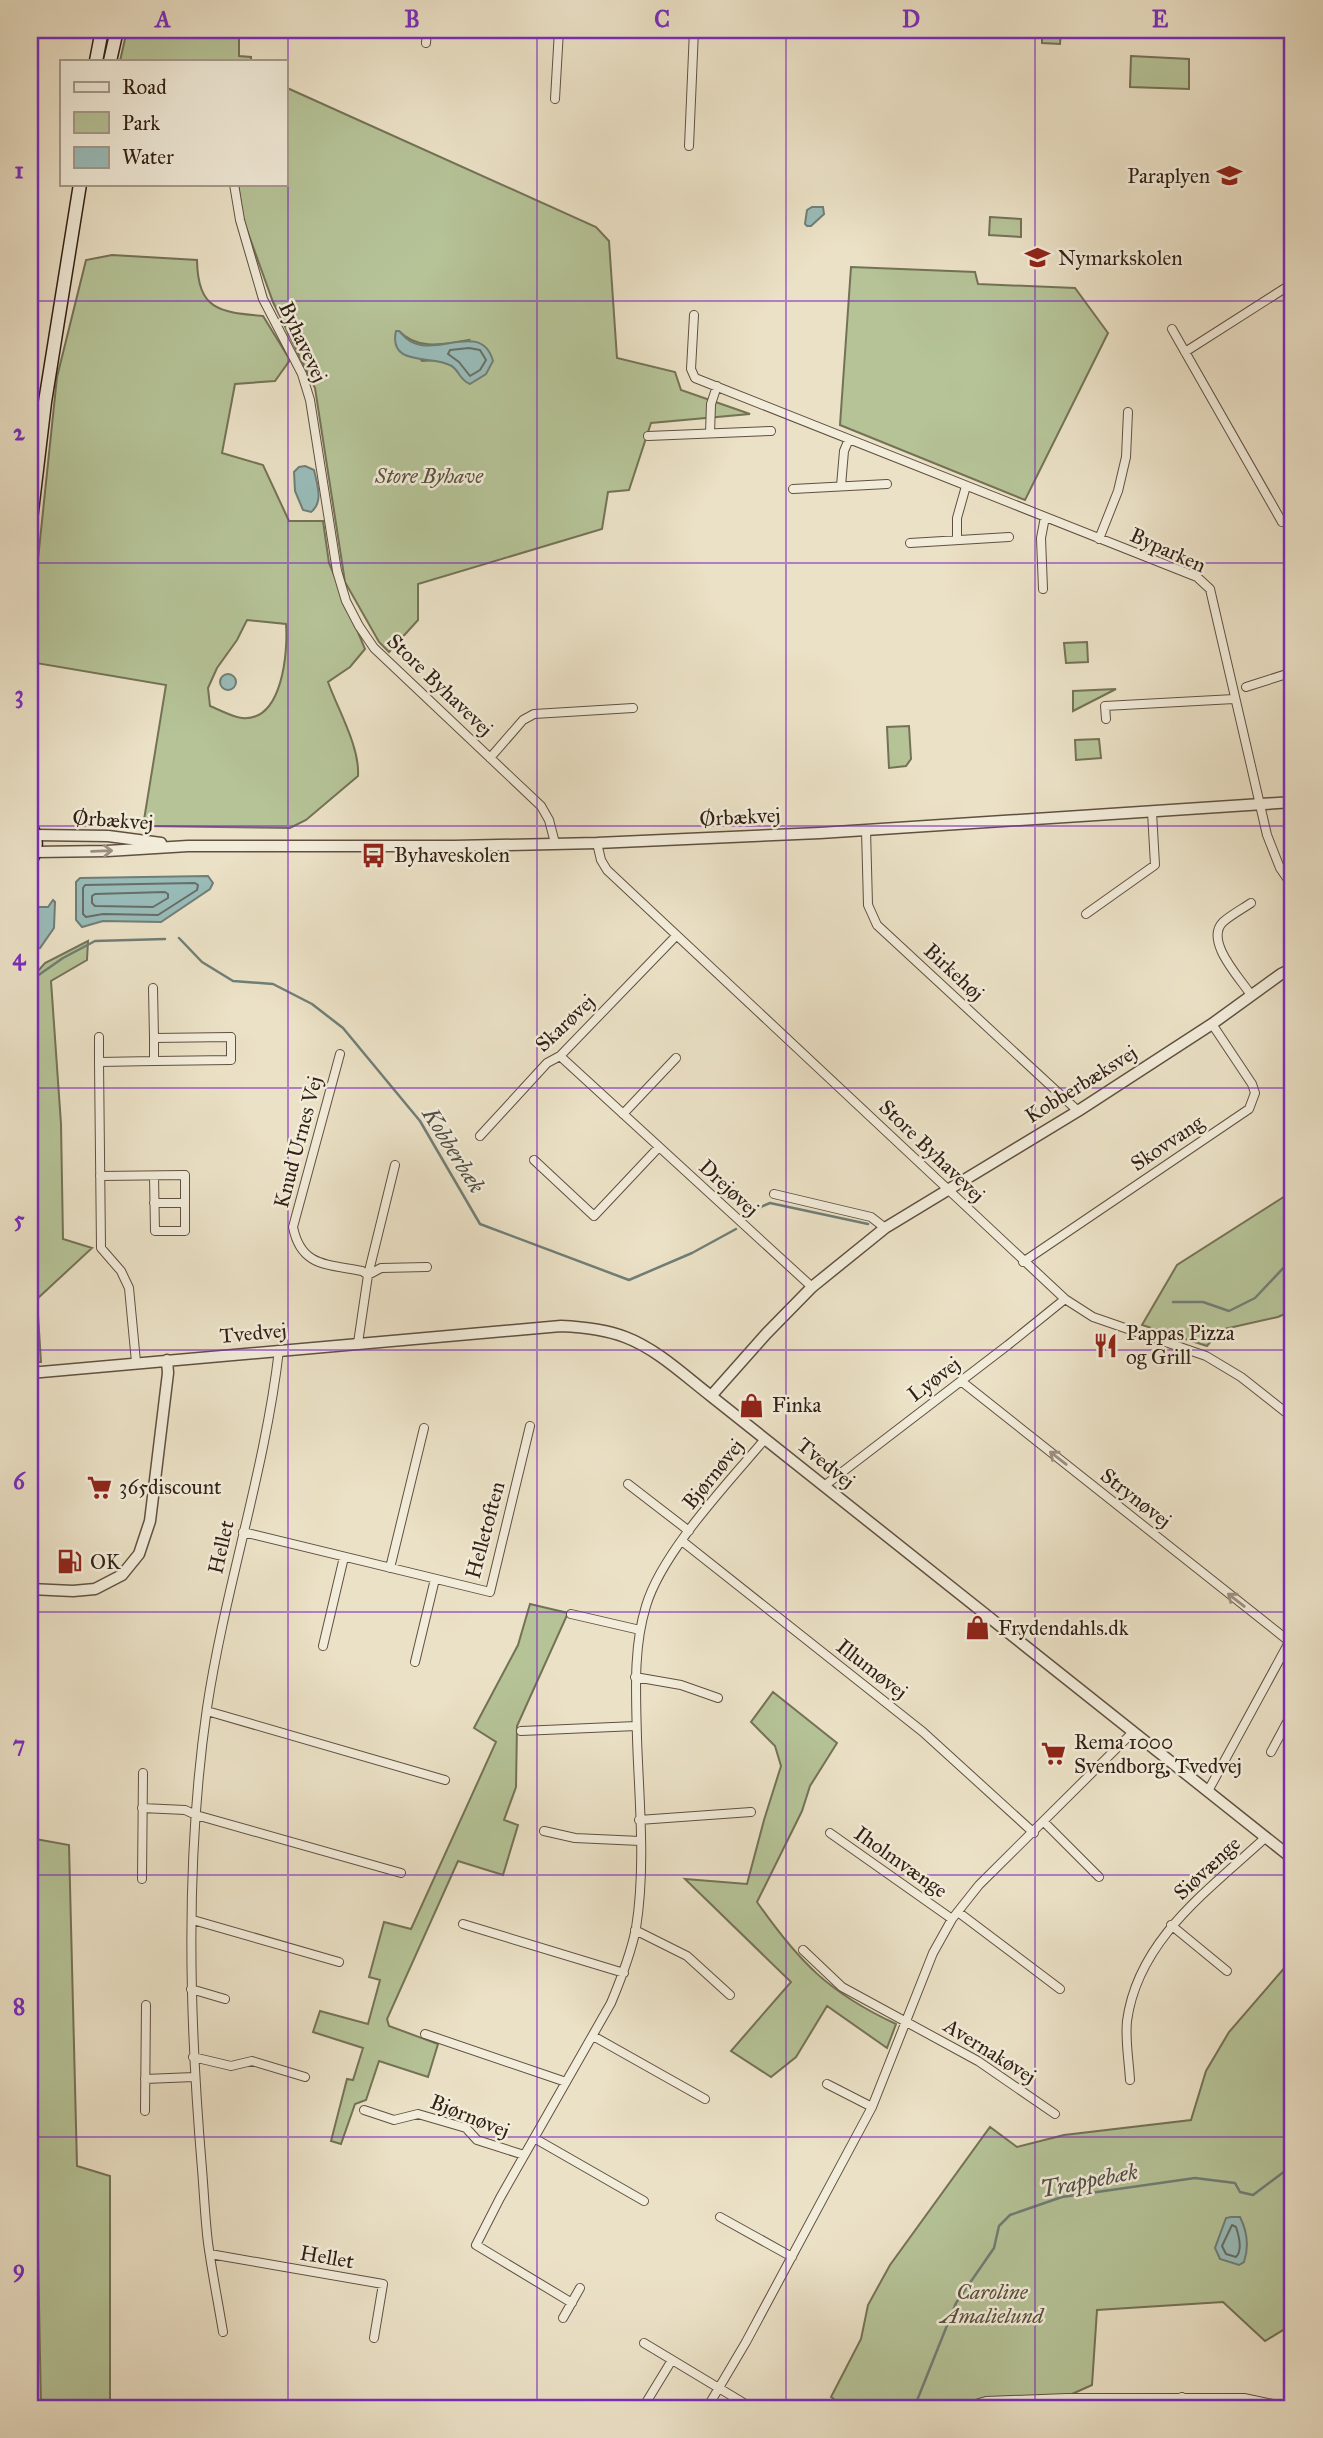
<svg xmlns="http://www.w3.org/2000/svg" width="1323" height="2438" font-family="'IM FELL Great Primer',serif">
  <rect width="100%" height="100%" fill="#ebe1c6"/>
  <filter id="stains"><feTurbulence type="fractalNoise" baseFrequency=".00286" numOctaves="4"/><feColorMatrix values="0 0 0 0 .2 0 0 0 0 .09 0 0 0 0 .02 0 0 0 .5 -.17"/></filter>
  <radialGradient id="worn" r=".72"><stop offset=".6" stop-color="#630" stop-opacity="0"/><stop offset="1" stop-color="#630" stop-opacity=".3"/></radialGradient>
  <path fill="#b5c397" stroke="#747256" stroke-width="2" fill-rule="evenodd" d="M127,30H239V56L251,57V61H120Z
    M1042,30H1061L1060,44L1042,43Z
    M1131,56L1189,59V89L1130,87Z
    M285,87L596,227L609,241L617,358L675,372L681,390L750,414L651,423L629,490L608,492L602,529L418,584V620L389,652L379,642L345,582L315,388L273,302L243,219L238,184H285ZM399,331C418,351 444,344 469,340L455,367L437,360L422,361Z
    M990,217L1021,219V237L989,235Z
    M112,255L197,260C198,311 220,312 263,316L290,360L275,381L235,384L222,453L263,465L289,521H323L329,563L365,649L350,667L328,682C338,710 360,747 358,776L306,820L290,828L143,826L166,685L30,662V636L57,377L86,260ZM247,620L286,624C288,651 283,722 242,718C232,717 220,710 210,706L208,688L217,668L237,640Z
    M851,267L975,272L978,284L1075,288L1108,333L1025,500L840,425Z
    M1087,642L1088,662L1066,663L1064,643Z
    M1116,689L1073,711V691Z
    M909,726L911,759L906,766L889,768L887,727Z
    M1099,739L1101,758L1076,760L1075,740Z
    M88,941L87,960L51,981L61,1124L63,1239L92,1248L37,1299L41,1362H30V980L45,963Z
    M1293,1191V1310L1278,1317L1220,1330L1207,1346L1142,1325L1177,1265Z
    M530,1604L568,1613L517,1726L516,1787L504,1820L518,1825L503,1875L458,1861L387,2019L389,2026L438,2044L428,2077L379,2061L366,2100L355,2104L341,2144L331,2141L347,2079L353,2080L363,2048L313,2032L320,2011L368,2024L380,1980L369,1977L384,1922L411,1929L496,1742L474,1728L518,1645Z
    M773,1692L837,1743L810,1786L802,1811L757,1902C799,1962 829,1993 896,2024L887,2048L827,2006L796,2057L771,2077L731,2051L791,1982L685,1879L747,1884L764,1820L781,1766L775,1746L751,1722Z
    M30,1838L69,1845L77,2166L110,2176V2405L125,2408H41Z
    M1293,1958V2324L1265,2341L1223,2302L1097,2310L1092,2385L1052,2403L1019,2408H846L831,2397L861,2339L868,2305L890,2265L990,2127L1017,2147L1064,2135L1191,2120L1206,2071L1229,2032Z"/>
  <path fill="#99bcb9" stroke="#707e77" stroke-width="2" d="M812,207H823L824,214L811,226H807L805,224L807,210Z
    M396,331H399C403,335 407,340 412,342C439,356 482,321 493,361L486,374L470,384C459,380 459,369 450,365C432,355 388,367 396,331Z
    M305,466L314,470C317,484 324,502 311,512L303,510L295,491L294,472L299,467Z
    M220 682a8 8 0 1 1 16 0a8 8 0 1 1-16 0Z
    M208,876L213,883L210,889L161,922L103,921L82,927L76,920V882L80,878Z
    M53,900L55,902L54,928L40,948L31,950V907H48Z
    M1231,2217H1240C1247,2231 1249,2247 1244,2262L1239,2265L1220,2259L1215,2248L1226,2218Z"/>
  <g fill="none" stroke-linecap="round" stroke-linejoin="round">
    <path stroke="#666e67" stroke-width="2" d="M469,348L480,350L486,360L480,370L470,376L459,362L448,354L450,350Z
      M195,883L198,885L197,890L158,915L103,914L86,917L83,914V888L85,885Z
      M165,892L168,894V898L153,907L95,906L92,903V896L95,894Z
      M1232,2225L1236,2227C1239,2236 1243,2250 1236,2257L1226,2254L1222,2246Z"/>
    <path stroke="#707e77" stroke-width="2.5" d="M179,938L202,962L233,981L273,984L312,1004L343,1028L420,1121L480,1224L629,1280L692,1253L736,1229
      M30,981L63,958L95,941L165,939
      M747,1216L751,1211L770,1203L868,1224
      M1173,1302H1203L1229,1311L1255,1298L1289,1262L1293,1260
      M914,2408L956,2303L994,2248L999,2226L1010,2215L1062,2197L1195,2178L1235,2183L1240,2192L1253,2195L1293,2165"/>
    <defs>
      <path id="minor" d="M734,30L789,32
        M426,43L427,30
        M555,99L559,30
        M689,146L694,30
        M234,184L240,220L263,299L302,374L310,400L337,571L346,601L359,626L374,648L541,806L549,820L555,843
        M694,315L691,369L695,378L1197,577L1210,589L1267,835L1280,868L1293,887
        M1172,329L1282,522
        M1185,352L1293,283
        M710,433L711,404L717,386
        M648,436L771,431
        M841,486L844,451L849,439
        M793,489L887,484
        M1099,539L1118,491L1126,457L1128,412
        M957,540V518L966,486
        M910,543L1009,537
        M1043,589L1041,538L1045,517
        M1246,687L1293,672
        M1106,719L1105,706L1234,699
        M490,758L523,720L534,714L633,708
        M866,830L868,905L877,925L1078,1111
        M597,843L601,860L607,870L1065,1299L1093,1317L1206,1356L1241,1377L1293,1418
        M1086,914L1155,865L1152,812
        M153,988L154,1038
        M1251,995C1240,978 1204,941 1223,922C1231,915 1242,909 1251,903
        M340,1054L293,1227C301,1267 327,1264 362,1271L368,1275L381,1268L427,1267
        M560,1056L812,1287
        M99,1062V1037
        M623,1114L676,1058
        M480,1136L547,1063L560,1056L676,936
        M534,1160L594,1216L659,1147
        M100,1176L185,1175V1231H155L154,1176
        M774,1194L871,1217L885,1228
        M154,1203H185
        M1023,1262L1249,1109L1255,1093L1252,1084L1212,1024
        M358,1343L368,1275L395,1165
        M136,1362L129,1288L121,1271L101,1248L99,1062L154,1061V1038L231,1037V1060L154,1061
        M961,1381L1290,1642
        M628,1484L689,1531
        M824,1486L1008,1345L1065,1299
        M243,1532L490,1592L530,1426
        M682,1541L923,1732L1034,1833
        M390,1568L424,1428
        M571,1614L640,1630
        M323,1646L344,1557
        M415,1662L435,1579
        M635,1677L681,1685L718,1698
        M207,1711L445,1780
        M521,1731L636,1726
        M1271,1752L1293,1711
        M1208,1791L1293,1635
        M142,1808L185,1810L196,1815L401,1873
        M639,1820L751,1812
        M1044,1822L1099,1877
        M544,1831L575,1838L640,1841
        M830,1833L952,1919
        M142,1879L143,1773
        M958,1912L1060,1989
        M193,1920L339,1962
        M463,1924L624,1973
        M1171,1925L1227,1971
        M635,1930L687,1956L730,1995
        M803,1950L842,1987L978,2061L1055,2114
        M191,1989L225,1999
        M425,2034L566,2082
        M593,2036L705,2099
        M193,2057L231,2066L252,2061L305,2077
        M145,2079L194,2077
        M1130,2080C1129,2061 1125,2040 1127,2021C1138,1939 1210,1889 1266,1837
        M827,2084L872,2107
        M364,2110L394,2120L418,2114L466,2128L477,2140L524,2155
        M145,2111L146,2005
        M534,2138L644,2201
        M720,2217L792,2257
        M210,2254L383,2284L374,2338
        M572,2303L476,2245L500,2198L611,2003C621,1979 631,1954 636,1928C646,1866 639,1800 637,1738C636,1694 633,1648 646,1606C662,1552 728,1483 765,1439
        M563,2318L580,2288
        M223,2332C218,2302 212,2272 208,2243C205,2218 204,2193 202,2169C189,2016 185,1860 207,1708C225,1588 265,1471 279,1350
        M644,2343L752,2408
        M1182,2397L1183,2408
        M647,2401L672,2360
        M707,2408L746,2342L872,2107L933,1953L952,1919L979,1885L1133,1732
        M962,2408L986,2401L1067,2398H1244L1292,2408"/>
      <path id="tertiary" d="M35,835L108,836L161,843
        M35,852L107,851L188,846H455L597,843L820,833L1293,802
        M30,1373L561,1326C583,1327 604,1329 625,1337C657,1349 685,1376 711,1396L1293,1859
        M711,1396L766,1334L812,1287L885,1228L1078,1111L1212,1024L1281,974L1293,968
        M30,1589L73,1591L95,1589L122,1575L139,1554L150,1521L168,1373L167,1360"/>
      <path id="secondary" d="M96,61L102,30
        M110,61L117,30
        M30,528L45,402L80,184
        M30,825C38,838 38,849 30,862"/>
    </defs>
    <use href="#minor" stroke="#605041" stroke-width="10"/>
    <use href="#tertiary" stroke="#605041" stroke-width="13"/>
    <use href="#secondary" stroke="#322015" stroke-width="15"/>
    <use href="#minor" stroke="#f2ecda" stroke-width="8"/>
    <use href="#tertiary" stroke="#f2ecda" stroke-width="10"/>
    <use href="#secondary" stroke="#f2ecda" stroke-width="12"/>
  </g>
  <defs><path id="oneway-shaft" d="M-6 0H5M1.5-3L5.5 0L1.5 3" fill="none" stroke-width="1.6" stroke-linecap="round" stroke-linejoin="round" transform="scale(1.75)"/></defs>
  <g stroke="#9c9081">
    <use href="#oneway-shaft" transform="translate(102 851) rotate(-2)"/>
    <use href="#oneway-shaft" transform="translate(1058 1458) rotate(-142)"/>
    <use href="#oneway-shaft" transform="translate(1236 1600) rotate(-142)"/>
  </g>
  <path fill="none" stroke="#7b2cbf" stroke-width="2" stroke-opacity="0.55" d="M288,30V2408M537,30V2408M786,30V2408M1035,30V2408M30,301H1293M30,563H1293M30,826H1293M30,1088H1293M30,1350H1293M30,1612H1293M30,1875H1293M30,2137H1293"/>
  <defs>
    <symbol id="school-bare" viewBox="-9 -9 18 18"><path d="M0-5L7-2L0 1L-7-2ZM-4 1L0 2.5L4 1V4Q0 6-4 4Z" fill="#8f2418" stroke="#f2ecda" stroke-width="2.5" paint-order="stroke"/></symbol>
    <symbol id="bus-bare" viewBox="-9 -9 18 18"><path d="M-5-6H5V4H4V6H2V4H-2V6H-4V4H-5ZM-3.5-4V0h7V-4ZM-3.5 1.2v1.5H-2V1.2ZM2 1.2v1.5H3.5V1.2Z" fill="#8f2418" stroke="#f2ecda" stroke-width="2.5" paint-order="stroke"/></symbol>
    <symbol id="restaurant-bare" viewBox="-9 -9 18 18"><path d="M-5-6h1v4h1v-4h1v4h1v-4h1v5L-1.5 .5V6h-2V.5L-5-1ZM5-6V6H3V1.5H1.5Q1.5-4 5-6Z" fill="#8f2418" stroke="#f2ecda" stroke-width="2.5" paint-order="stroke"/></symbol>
    <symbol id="shop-bare" viewBox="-9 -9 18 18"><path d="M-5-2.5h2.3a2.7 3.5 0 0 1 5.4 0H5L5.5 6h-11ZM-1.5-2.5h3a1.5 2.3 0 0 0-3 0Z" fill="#8f2418" stroke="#f2ecda" stroke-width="2.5" paint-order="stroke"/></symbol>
    <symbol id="supermarket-bare" viewBox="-9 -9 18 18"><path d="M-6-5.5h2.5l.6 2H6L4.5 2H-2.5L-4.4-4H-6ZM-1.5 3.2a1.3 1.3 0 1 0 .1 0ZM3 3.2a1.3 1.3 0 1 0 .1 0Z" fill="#8f2418" stroke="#f2ecda" stroke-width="2.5" paint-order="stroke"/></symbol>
    <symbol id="fuel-bare" viewBox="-9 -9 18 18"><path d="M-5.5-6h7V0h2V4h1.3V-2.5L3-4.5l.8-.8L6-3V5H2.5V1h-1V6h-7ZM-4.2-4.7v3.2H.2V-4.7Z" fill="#8f2418" stroke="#f2ecda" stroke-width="2.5" paint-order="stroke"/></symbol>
  </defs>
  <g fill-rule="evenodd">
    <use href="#school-bare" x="1212" y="158" width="35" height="35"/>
    <use href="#school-bare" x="1020" y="240" width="35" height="35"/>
    <use href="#bus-bare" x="356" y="838" width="35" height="35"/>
    <use href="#restaurant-bare" x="1088" y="1328" width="35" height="35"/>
    <use href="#shop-bare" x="734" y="1388" width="35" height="35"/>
    <use href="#supermarket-bare" x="82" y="1470" width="35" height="35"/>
    <use href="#fuel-bare" x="52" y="1544" width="35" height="35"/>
    <use href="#shop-bare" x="960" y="1610" width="35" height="35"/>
    <use href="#supermarket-bare" x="1036" y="1736" width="35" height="35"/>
  </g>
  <g text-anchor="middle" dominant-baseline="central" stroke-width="5" stroke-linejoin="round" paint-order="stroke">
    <g font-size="21" fill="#322015" stroke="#f2ecda" text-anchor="start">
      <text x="1210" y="176" text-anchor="end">Paraplyen</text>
      <text x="1058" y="258">Nymarkskolen</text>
      <text x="394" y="855">Byhaveskolen</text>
      <text x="1126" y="1333">Pappas Pizza<tspan x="1126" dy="24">og Grill</tspan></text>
      <text x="772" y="1405">Finka</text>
      <text x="119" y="1487">365discount</text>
      <text x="90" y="1562">OK</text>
      <text x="998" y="1628">Frydendahls.dk</text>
      <text x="1074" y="1742">Rema 1000<tspan x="1074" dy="24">Svendborg, Tvedvej</tspan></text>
    </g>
    <g font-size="21" fill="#322015" stroke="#f2ecda">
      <text transform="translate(303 342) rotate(65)">Byhavevej</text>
      <text transform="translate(1168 550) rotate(24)">Byparken</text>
      <text transform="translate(440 685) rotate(44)">Store Byhavevej</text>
      <text transform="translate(740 817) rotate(-3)">Ørbækvej</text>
      <text transform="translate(113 820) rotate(4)">Ørbækvej</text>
      <text transform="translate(954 972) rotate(43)">Birkehøj</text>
      <text transform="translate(565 1023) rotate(-43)">Skarøvej</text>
      <text transform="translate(1081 1084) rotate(-32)">Kobberbæksvej</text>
      <text transform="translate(298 1142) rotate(-75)">Knud Urnes Vej</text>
      <text transform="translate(1167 1143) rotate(-34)">Skovvang</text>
      <text transform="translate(932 1151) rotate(44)">Store Byhavevej</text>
      <text transform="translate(729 1188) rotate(43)">Drejøvej</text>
      <text transform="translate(253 1333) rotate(-5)">Tvedvej</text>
      <text transform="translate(934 1379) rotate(-37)">Lyøvej</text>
      <text transform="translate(826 1463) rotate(39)">Tvedvej</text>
      <text transform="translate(713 1474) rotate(-51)">Bjørnøvej</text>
      <text transform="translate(1136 1498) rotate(38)">Strynøvej</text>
      <text transform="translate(485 1530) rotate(-75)">Helletoften</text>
      <text transform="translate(221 1547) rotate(-77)">Hellet</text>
      <text transform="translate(872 1669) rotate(38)">Illumøvej</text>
      <text transform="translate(901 1862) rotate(35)">Iholmvænge</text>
      <text transform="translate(1207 1868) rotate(-43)">Siøvænge</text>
      <text transform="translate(990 2051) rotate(32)">Avernakøvej</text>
      <text transform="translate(470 2116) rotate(22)">Bjørnøvej</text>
      <text transform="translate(327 2257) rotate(10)">Hellet</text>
    </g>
    <g font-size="21" font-style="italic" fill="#59513c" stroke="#f2ecda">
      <text x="429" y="476">Store Byhave</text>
      <text x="992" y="2292">Caroline<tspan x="992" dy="24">Amalielund</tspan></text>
    </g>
    <g font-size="23" font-style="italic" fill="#514f46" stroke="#f2ecda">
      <text transform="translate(454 1150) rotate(58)">Kobberbæk</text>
      <text transform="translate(1089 2180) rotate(-11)">Trappebæk</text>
    </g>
  </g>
  <rect width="1323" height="2438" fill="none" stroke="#ebe1c6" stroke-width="77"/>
  <rect x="60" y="60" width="228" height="126" fill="#f2ecda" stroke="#a59a8b" stroke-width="2"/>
  <rect x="74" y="82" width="35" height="10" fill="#f2ecda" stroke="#a59a8b" stroke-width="2"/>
  <text x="122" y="94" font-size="21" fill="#322015">Road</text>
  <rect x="74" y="112" width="35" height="21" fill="#b5c397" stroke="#a59a8b" stroke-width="2"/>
  <text x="122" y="130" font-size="21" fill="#322015">Park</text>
  <rect x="74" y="147" width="35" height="21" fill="#99bcb9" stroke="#a59a8b" stroke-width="2"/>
  <text x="122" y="164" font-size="21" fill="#322015">Water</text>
  <rect x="38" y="38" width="1246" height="2362" fill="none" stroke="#7b2cbf" stroke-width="2.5"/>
  <g font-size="23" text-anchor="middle" font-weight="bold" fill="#7b2cbf">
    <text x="163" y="27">A</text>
    <text x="412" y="27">B</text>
    <text x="662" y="27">C</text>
    <text x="911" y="27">D</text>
    <text x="1160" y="27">E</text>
    <text x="19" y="178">1</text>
    <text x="19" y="440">2</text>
    <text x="19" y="702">3</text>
    <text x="19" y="965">4</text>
    <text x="19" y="1227">5</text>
    <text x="19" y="1489">6</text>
    <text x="19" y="1752">7</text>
    <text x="19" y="2014">8</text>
    <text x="19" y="2276">9</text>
  </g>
  <rect width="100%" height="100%" filter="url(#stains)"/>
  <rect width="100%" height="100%" fill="url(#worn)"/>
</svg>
